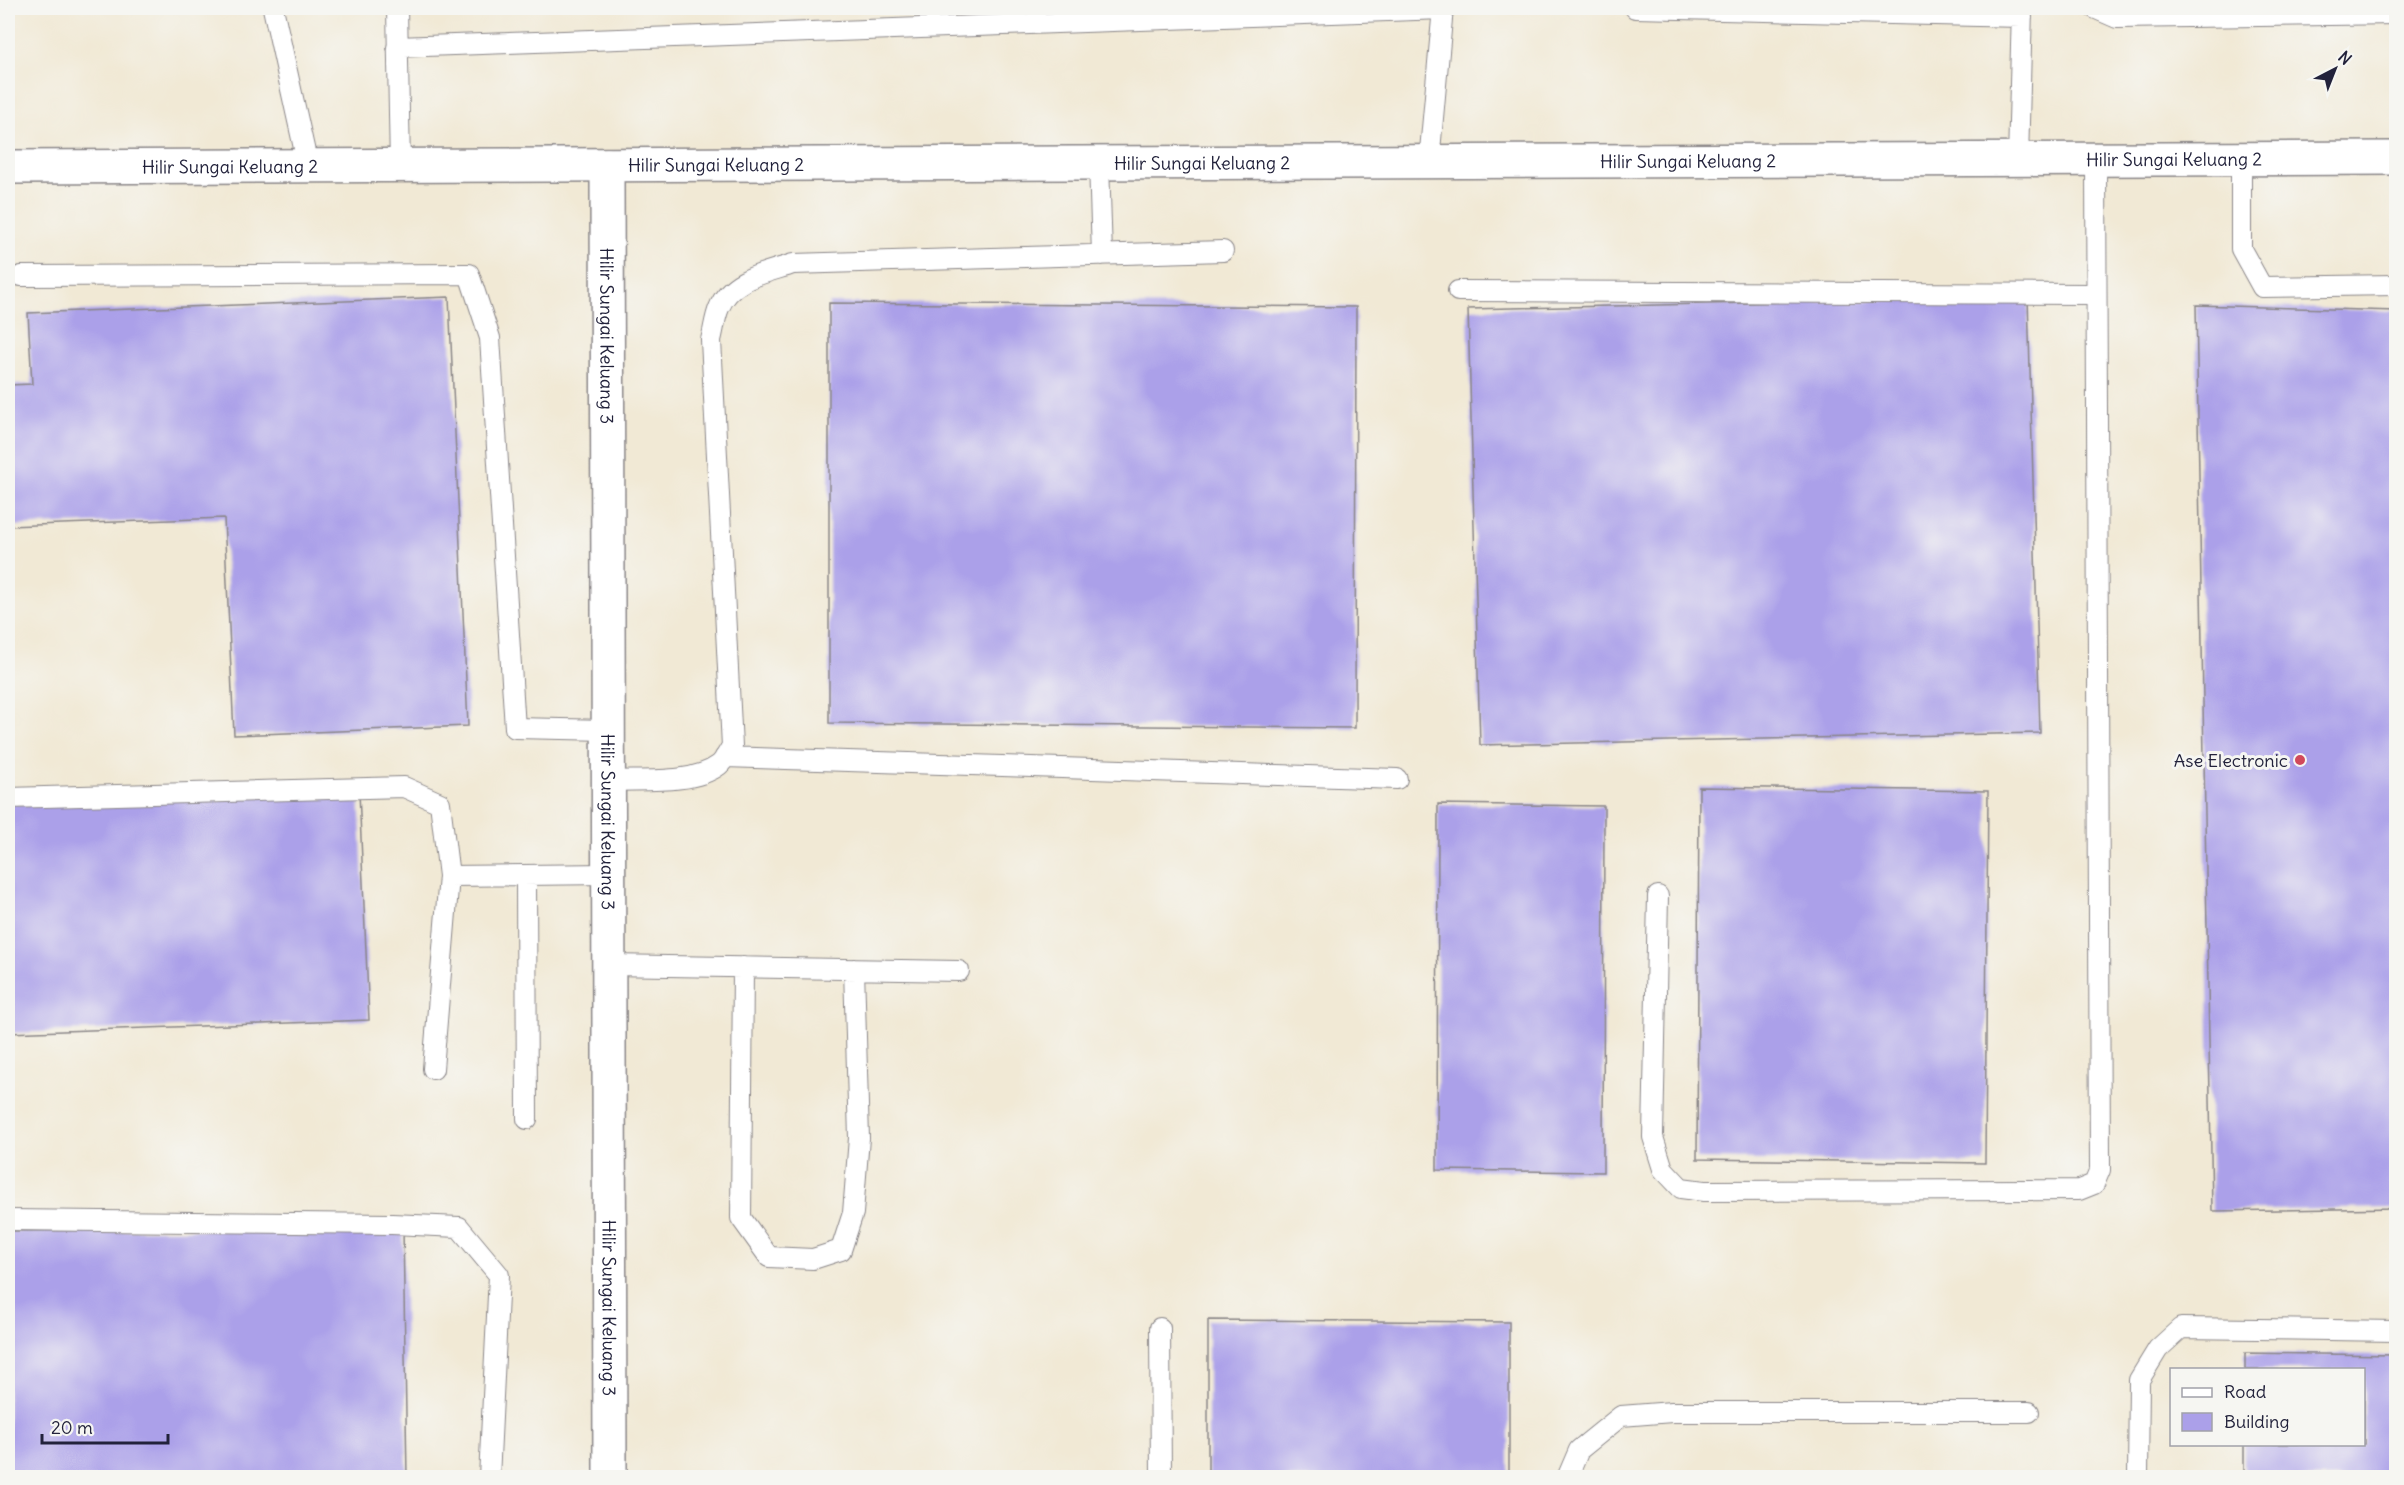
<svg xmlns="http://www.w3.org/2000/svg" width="2404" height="1485" font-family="Delius,sans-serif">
  <rect width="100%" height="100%" fill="#f6f6f2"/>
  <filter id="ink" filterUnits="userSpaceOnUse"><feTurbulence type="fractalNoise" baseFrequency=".0167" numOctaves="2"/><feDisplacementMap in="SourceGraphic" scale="12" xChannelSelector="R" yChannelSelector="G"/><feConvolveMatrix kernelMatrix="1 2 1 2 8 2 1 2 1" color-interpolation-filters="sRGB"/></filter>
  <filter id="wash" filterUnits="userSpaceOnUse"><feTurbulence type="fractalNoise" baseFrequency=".008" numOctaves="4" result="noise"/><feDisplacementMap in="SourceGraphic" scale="24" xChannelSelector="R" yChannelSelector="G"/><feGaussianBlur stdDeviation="1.35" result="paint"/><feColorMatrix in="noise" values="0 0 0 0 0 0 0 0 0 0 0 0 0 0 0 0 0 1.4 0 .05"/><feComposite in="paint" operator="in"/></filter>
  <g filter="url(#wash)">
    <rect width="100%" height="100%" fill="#f1e9d5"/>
    <g id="blocks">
      <path fill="#aba0e9" d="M449,297L468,726L234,735L224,518L8,526V385L32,384L28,313Z
        M2028,297L2040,733L1480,745L1468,309Z
        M829,303L1356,307L1355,728L829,723Z
        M2196,305L2396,311V1208L2212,1211Z
        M1699,787L1988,791L1985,1163L1697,1159Z
        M359,792L369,1020L8,1033V804Z
        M1438,804L1604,806L1603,1172L1437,1170Z
        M403,1228L407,1478H8V1231Z
        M1208,1320L1509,1322V1478H1208Z
        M2245,1353L2396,1355V1478H2244V1444H2364V1370H2245Z"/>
    </g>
  </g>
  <g filter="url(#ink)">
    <use href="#blocks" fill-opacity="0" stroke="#8a8688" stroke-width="1.5"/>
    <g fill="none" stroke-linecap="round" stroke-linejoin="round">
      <defs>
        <path id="service" d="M273,8L308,166
          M397,8L400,166
          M1635,8L2022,17
          M2094,8L2117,18L2396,14
          M397,47L1443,9
          M2241,159V249L2262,287L2396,285
          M2018,160L2022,8
          M1429,162L1443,8
          M1099,163L1102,255
          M21,276L469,274L490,338L515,728L608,730
          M1458,291L2096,294
          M725,757L1397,779
          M608,781C640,779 693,785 719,765C724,761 728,752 732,746L711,340C714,329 715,317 719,308C731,278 766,273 793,264L1223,251
          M8,798L404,787L440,803L449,876L609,874
          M526,876L527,1119
          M1658,896L1653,1137L1663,1169L1681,1188L1704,1191L2079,1190L2094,1184L2100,1170L2096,159
          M609,965L959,971
          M743,967L741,1218L769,1257L813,1259L841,1250L853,1213L859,1138L854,969
          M433,1069L449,876
          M8,1220L392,1224L459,1227L499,1275L489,1478
          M1160,1328L1161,1478
          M1567,1478L1579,1450L1621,1416L1672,1412H2029
          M2138,1478L2139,1380L2158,1349L2181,1328L2396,1331"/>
        <g id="minor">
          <path id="s1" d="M607,165L610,1478"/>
        </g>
        <g id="tertiary">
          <path id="s2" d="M8,167L2396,158"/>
        </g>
      </defs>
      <use href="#service" stroke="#8a8688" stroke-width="22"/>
      <use href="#minor" stroke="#8a8688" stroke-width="36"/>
      <use href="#tertiary" stroke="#8a8688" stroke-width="36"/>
      <use href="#service" stroke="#fff" stroke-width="20"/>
      <use href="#minor" stroke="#fff" stroke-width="33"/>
      <use href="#tertiary" stroke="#fff" stroke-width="33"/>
    </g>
  </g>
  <circle fill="#d1495b" stroke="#f6f6f2" stroke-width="2" cx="2300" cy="760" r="6"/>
  <g text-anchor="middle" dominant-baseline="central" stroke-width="6" stroke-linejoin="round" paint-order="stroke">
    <g font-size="18" fill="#22223b" stroke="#f6f6f2">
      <text stroke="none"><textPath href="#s2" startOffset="2166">Hilir Sungai Keluang 2</textPath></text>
      <text stroke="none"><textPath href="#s2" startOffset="1680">Hilir Sungai Keluang 2</textPath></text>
      <text stroke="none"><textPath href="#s2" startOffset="1194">Hilir Sungai Keluang 2</textPath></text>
      <text stroke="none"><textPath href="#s2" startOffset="708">Hilir Sungai Keluang 2</textPath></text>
      <text stroke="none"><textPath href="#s2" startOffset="222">Hilir Sungai Keluang 2</textPath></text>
      <text stroke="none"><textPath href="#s1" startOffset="171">Hilir Sungai Keluang 3</textPath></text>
      <text stroke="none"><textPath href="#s1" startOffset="657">Hilir Sungai Keluang 3</textPath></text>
      <text stroke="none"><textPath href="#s1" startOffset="1143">Hilir Sungai Keluang 3</textPath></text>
    </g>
    <g font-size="18" fill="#22223b" stroke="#f6f6f2" text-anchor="end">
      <text x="2288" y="760">Ase Electronic</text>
    </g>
  </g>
  <rect width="2404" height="1485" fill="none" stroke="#f6f6f2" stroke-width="30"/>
  <rect x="2170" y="1368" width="195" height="78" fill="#f6f6f2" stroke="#a1a1a9" stroke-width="1.5"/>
  <rect x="2182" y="1388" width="30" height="9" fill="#ffffff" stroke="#a1a1a9" stroke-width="1.5"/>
  <text x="2224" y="1398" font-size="18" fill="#22223b">Road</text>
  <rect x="2182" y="1413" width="30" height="18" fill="#aba0e9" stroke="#a1a1a9" stroke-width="1.5"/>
  <text x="2224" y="1428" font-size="18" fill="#22223b">Building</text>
  <g transform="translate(2335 69) rotate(42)" stroke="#f6f6f2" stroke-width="4.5" paint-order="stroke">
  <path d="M0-4.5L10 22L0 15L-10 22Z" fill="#22223b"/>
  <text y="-9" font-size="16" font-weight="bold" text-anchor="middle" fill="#22223b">N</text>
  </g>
  <path d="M42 1434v9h126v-9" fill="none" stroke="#22223b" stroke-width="3"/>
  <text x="51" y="1434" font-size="18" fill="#22223b" stroke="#f6f6f2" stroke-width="4.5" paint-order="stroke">20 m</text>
</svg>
